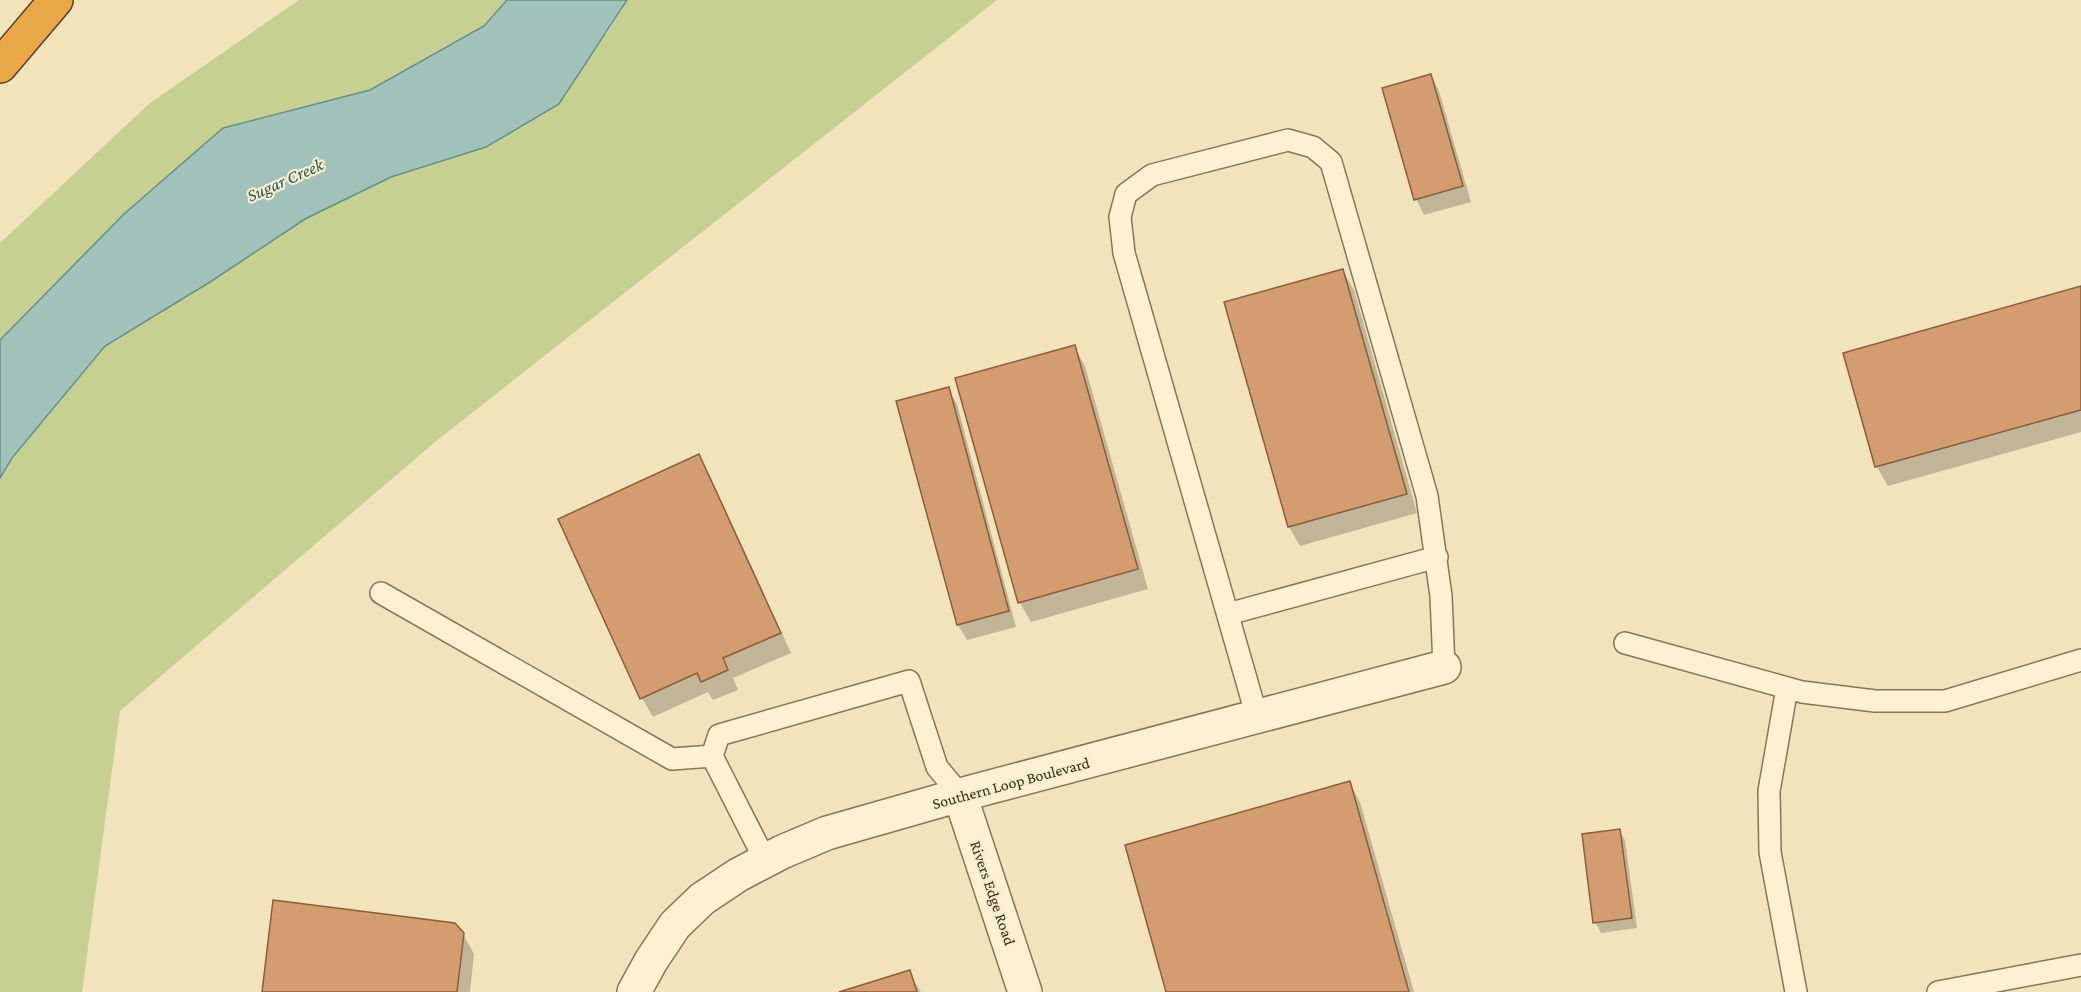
<svg xmlns="http://www.w3.org/2000/svg" width="2081" height="992" font-family="'Crimson Pro',serif">
  <rect width="100%" height="100%" fill="#f1e4bd"/>
  <path fill="#c6d090" d="M299,0H507L484,26L370,90L223,128L0,340V243L150,103Z
    M627,0H997L435,442L120,711L82,992H0V478L12,458L105,346L210,282L305,219L391,177L486,147L608,32Z"/>
  <path fill="#a1c2ba" stroke="#689088" stroke-width="1.5" d="M507,0H627L559,104L486,147L391,177L305,219L210,282L105,346L12,458L0,478V340L124,214L223,128L370,90L484,26Z"/>
  <path fill="#0003" d="M1431,76L1439,91L1471,202L1424,215L1416,199Z
    M1343,271L1354,290L1417,513L1300,546L1289,527Z
    M2081,288V432L1888,486L1877,467L1845,354Z
    M1074,346L1085,366L1148,589L1031,622L1020,603L957,379Z
    M948,389L957,404L1016,627L967,640L958,625Z
    M699,456L710,476L791,653L733,678L738,690L713,700L708,692L653,717L642,698Z
    M1349,783L1360,802L1414,992H1168Z
    M1619,830L1625,840L1637,928L1601,933L1595,922Z
    M463,934L474,954L470,992H264Z
    M909,972L921,992H844Z"/>
  <path fill="#d39d6f" stroke="#8c5d39" stroke-width="1.5" d="M1431,74L1463,186L1414,200L1382,88Z
    M1343,269L1407,494L1288,527L1224,302Z
    M2081,286V410L1875,467L1843,353Z
    M1075,345L1138,569L1018,603L955,378Z
    M949,387L1009,611L957,625L896,401Z
    M699,454L781,633L723,658L728,670L701,682L697,673L640,699L558,519Z
    M1350,781L1409,992H1166L1125,845Z
    M1620,829L1632,918L1593,923L1582,834Z
    M273,900L455,923L464,933L457,992H262Z
    M910,970L917,992H839Z"/>
  <g fill="none" stroke-linecap="round" stroke-linejoin="round">
    <defs>
      <path id="lane" d="M381,593L672,759L712,756
        M1228,614L1437,557
        M1625,643L1802,692L1875,701H1945L2081,660
        M1787,688L1769,791L1770,852L1796,992
        M1257,717L1124,253L1120,217L1126,194L1152,175L1288,140L1313,147L1331,162L1427,496L1441,596L1444,667
        M765,860L712,756L719,735L909,681L937,767L960,795
        M1938,992L2081,965"/>
      <path id="street" d="M960,795L1025,992
        M634,992L651,961L675,925L702,899L738,875L782,852L827,833L960,795L1444,667"/>
      <path id="highway" d="M0,66L56,0"/>
    </defs>
    <use href="#lane" stroke="#8a7455" stroke-width="24"/>
    <use href="#street" stroke="#8a7455" stroke-width="36"/>
    <use href="#highway" stroke="#57412a" stroke-width="36"/>
    <use href="#lane" stroke="#fcf1d1" stroke-width="21"/>
    <use href="#street" stroke="#fcf1d1" stroke-width="33"/>
    <use href="#highway" stroke="#e9a845" stroke-width="33"/>
  </g>
  <g text-anchor="middle" dominant-baseline="central" stroke-width="4.5" stroke-linejoin="round" paint-order="stroke">
    <g font-size="16" fill="#382a1b" stroke="#f8edcd">
      <text transform="translate(1011 783) rotate(-15)">Southern Loop Boulevard</text>
      <text transform="translate(993 893) rotate(71)">Rivers Edge Road</text>
    </g>
    <g font-size="18" font-style="italic" fill="#295a59" stroke="#f8edcd">
      <text transform="translate(285 180) rotate(-24)">Sugar Creek</text>
    </g>
  </g>
</svg>
